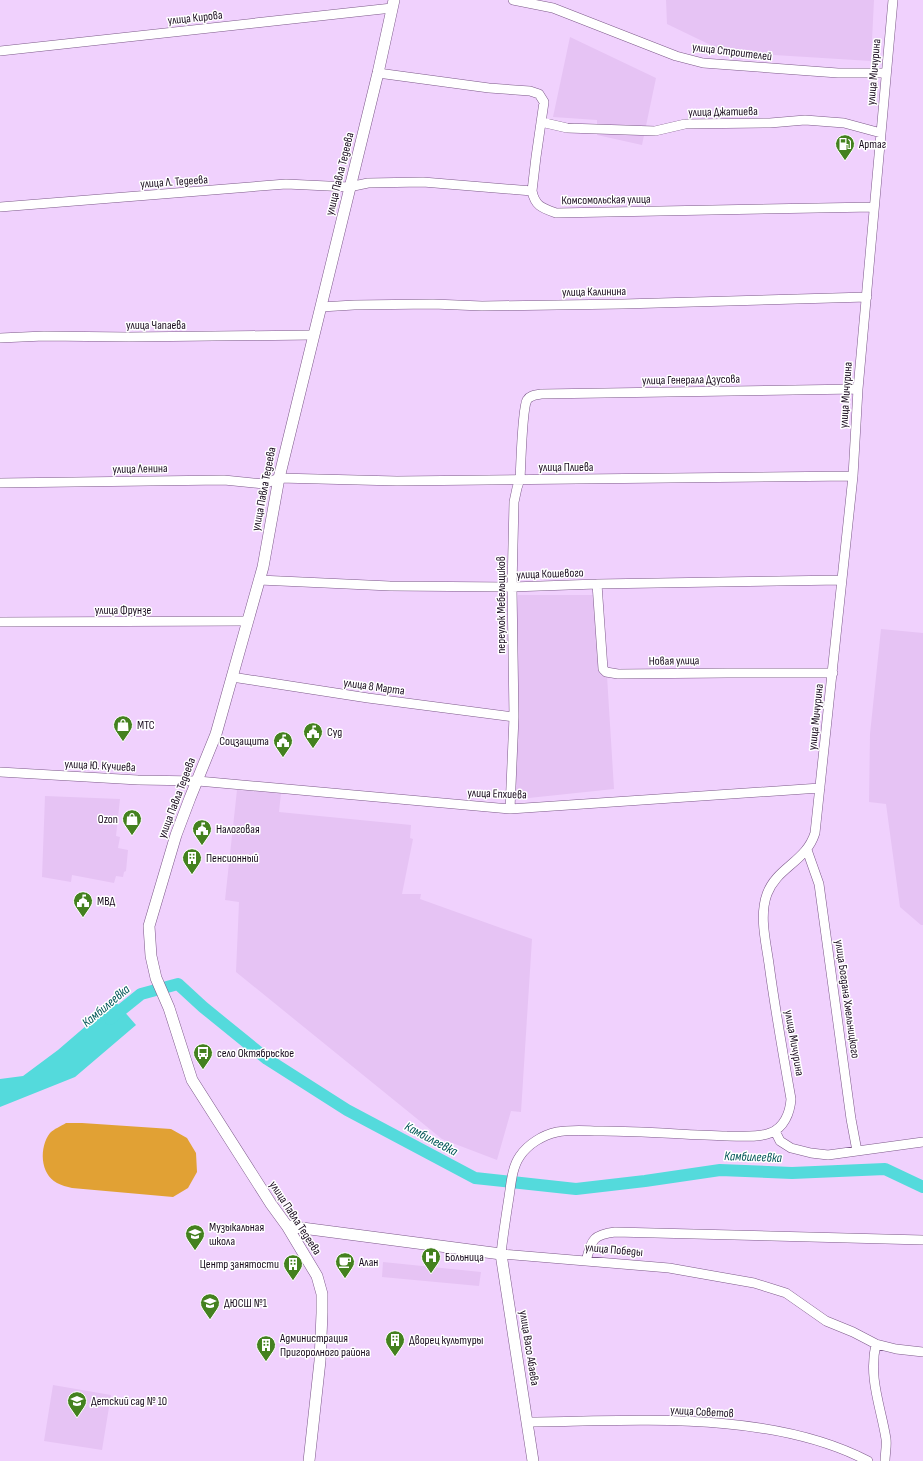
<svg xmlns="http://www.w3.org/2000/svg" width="923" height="1461" font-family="'Sofia Sans Condensed',sans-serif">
  <rect width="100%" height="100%" fill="#f0d1fd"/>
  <path fill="#e6c3f4" d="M666,0H874L871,61L725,52L667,24Z
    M570,37L656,78L642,145L597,135V120L553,117Z
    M518,595H602L614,789L510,800Z
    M881,629L923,633V925H921L900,907L886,804L869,802L870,734Z
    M237,790L281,793L279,812L411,825L410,838L413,839L402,894H421L420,899L532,939L521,1112L511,1111L497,1160L442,1139L236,972L239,902L225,900Z
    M45,796L120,799L116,836L120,837L118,848L128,850L126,871L124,872L123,877L116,876L114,883L72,875L71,882L42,877Z
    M383,1262L481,1272L479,1286L382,1277Z
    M53,1385L111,1395L102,1450L44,1441Z"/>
  <path fill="#e1a134" d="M66,1123H82L171,1129L187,1138L196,1153L197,1172L188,1188L173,1197L72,1188C67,1187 61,1185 57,1183C40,1174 39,1147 50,1133C54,1129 61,1126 66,1123Z"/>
  <path fill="#54dadc" d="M115,1001L136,1025L75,1077L0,1107V1079L23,1076L58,1050Z"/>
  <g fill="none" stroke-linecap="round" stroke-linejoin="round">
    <path stroke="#54dadc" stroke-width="12" d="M110,1019L141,994L178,984L203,1007L267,1059L347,1110L475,1178L576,1189L645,1181L720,1170L792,1173L885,1169L923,1187"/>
    <defs>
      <path id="minor" d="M513,0L553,8L676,56L703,63L838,73H886
        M893,0L858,389L853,476L815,833C806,862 777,867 767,894C759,916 766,942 769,964C775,1009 783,1054 791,1099C790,1113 784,1128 770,1133C757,1138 741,1136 727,1136C686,1135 644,1131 603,1131C588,1131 572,1129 557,1132C543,1135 528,1144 520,1156C512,1167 511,1184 509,1197C506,1216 503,1235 501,1254L669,1268L754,1283L786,1293L826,1321L853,1332L876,1344L896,1349L923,1352
        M0,51L392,8
        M378,73L489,88L530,91L539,94L544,102L536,157L532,191
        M541,122L567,128L655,131L685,124L770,123L805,120L844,123L881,133
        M0,207L286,184L349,187L368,183L423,182L532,191C535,206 542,208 556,213L874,207
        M321,307L354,305L433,304L482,306L623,304L867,297
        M0,338L44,336L129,337L313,335
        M0,483L224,480L264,484L279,478L397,481L853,476
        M259,580L390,586L512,587L597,584L842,580
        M597,584L603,669L606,672L618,674L727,673H833
        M0,622L247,621
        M232,677L368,698L514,717
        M0,772L138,780L198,781L510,809L820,788
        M510,809L514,717L512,587L514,502L517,488L520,479C521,465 522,409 527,400C530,395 536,395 541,394L858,389
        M807,850L819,884L851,1119L857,1151
        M775,1131L780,1141L791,1148L811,1153L828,1155L923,1142
        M586,1261C592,1240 592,1235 615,1232L923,1240
        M876,1344C868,1378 881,1407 886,1439C887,1446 885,1454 885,1461
        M528,1422C636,1421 770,1410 868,1461"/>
      <path id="major" d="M287,1226L501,1254L533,1461
        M309,1461L320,1361L322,1313V1294L317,1276L287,1226L271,1204L192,1080L169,1008L156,978L151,956L149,926L176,835L190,798L216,734L263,567L279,478L378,73L394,0"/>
    </defs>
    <use href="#minor" stroke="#7c5989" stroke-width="10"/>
    <use href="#major" stroke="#7c5989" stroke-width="12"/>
    <use href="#minor" stroke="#fff" stroke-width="9"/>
    <use href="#major" stroke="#fff" stroke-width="11"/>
  </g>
  <defs>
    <symbol id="fuel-pin" viewBox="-11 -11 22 30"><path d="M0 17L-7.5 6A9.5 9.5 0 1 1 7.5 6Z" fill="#44811f" stroke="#fff"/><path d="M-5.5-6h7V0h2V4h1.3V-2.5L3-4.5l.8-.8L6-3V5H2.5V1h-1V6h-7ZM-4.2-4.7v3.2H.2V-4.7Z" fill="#fff"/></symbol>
    <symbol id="shop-pin" viewBox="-11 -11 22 30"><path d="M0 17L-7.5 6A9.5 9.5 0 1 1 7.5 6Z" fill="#44811f" stroke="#fff"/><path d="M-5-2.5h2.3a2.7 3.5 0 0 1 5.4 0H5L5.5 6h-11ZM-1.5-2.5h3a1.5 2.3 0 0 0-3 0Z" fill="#fff"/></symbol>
    <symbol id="civic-pin" viewBox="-11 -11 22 30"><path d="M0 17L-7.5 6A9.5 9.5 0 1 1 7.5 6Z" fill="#44811f" stroke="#fff"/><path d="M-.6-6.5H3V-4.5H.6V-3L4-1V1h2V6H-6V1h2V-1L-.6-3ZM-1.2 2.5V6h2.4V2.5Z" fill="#fff"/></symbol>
    <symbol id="building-pin" viewBox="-11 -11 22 30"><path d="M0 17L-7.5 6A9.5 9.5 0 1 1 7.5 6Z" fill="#44811f" stroke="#fff"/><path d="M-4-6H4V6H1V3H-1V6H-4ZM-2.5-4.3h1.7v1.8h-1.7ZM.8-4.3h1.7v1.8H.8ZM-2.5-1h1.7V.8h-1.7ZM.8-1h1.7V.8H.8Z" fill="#fff"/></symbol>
    <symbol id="bus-pin" viewBox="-11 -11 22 30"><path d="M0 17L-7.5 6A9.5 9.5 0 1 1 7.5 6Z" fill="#44811f" stroke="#fff"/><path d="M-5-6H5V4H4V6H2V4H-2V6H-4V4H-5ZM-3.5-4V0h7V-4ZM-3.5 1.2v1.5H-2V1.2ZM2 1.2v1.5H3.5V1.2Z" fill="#fff"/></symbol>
    <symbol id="school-pin" viewBox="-11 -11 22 30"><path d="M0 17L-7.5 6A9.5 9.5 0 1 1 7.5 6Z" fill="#44811f" stroke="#fff"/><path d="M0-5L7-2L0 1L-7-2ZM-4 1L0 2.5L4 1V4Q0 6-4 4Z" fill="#fff"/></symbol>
    <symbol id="hospital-pin" viewBox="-11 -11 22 30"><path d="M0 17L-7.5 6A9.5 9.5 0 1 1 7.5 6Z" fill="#44811f" stroke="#fff"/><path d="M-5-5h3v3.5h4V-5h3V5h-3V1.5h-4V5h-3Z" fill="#fff"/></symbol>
    <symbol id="cafe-pin" viewBox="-11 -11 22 30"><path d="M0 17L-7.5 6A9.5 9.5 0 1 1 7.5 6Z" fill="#44811f" stroke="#fff"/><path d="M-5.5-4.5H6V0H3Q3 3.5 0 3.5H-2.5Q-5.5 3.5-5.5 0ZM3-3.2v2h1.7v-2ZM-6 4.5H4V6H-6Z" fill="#fff"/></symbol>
  </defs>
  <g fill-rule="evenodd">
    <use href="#fuel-pin" x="834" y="133" width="22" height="30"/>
    <use href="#shop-pin" x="112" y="714" width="22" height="30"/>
    <use href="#civic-pin" x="302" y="721" width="22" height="30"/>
    <use href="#civic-pin" x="272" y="730" width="22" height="30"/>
    <use href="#shop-pin" x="121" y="808" width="22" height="30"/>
    <use href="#civic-pin" x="191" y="818" width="22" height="30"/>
    <use href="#building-pin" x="181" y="847" width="22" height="30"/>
    <use href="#civic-pin" x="72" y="890" width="22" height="30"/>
    <use href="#bus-pin" x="192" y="1042" width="22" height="30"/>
    <use href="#school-pin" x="184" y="1223" width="22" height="30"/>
    <use href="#hospital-pin" x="420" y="1246" width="22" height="30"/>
    <use href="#cafe-pin" x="334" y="1251" width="22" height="30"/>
    <use href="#building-pin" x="282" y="1253" width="22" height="30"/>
    <use href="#school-pin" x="199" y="1292" width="22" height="30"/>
    <use href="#building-pin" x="384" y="1329" width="22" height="30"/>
    <use href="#building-pin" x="255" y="1334" width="22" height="30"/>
    <use href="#school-pin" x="66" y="1390" width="22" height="30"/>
  </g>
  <g text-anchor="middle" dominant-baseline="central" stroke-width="3" stroke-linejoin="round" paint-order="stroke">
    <g font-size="12" fill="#190b1e" stroke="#fff">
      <text transform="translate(195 18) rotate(-6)">улица Кирова</text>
      <text transform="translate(732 52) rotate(7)">улица Строителей</text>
      <text transform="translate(874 72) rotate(-85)">улица Мичурина</text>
      <text transform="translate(723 112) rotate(-1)">улица Джатиева</text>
      <text transform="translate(340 174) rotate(-76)">улица Павла Тедеева</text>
      <text transform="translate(174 182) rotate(-4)">улица Л. Тедеева</text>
      <text transform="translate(606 200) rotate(-1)">Комсомольская улица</text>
      <text transform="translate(594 292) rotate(-1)">улица Калинина</text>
      <text x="156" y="325">улица Чапаева</text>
      <text transform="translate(691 380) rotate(-1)">улица Генерала Дзусова</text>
      <text transform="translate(846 395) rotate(-86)">улица Мичурина</text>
      <text x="566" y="467">улица Плиева</text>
      <text transform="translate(140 469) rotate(-1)">улица Ленина</text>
      <text transform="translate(264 489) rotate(-79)">улица Павла Тедеева</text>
      <text transform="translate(550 574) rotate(-2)">улица Кошевого</text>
      <text transform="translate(501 605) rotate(-90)">переулок Мебельщиков</text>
      <text x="123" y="610">улица Фрунзе</text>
      <text transform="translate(674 661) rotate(-1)">Новая улица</text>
      <text transform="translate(374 687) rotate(8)">улица 8 Марта</text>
      <text transform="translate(816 717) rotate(-84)">улица Мичурина</text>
      <text transform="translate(100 766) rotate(3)">улица Ю. Кучиева</text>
      <text transform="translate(497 794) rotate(2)">улица Епхиева</text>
      <text transform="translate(177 798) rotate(-69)">улица Павла Тедеева</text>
      <text transform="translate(847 999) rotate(82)">улица Богдана Хмельницкого</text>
      <text transform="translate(794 1043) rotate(80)">улица Мичурина</text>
      <text transform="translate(295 1218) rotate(57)">улица Павла Тедеева</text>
      <text transform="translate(614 1250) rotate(5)">улица Победы</text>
      <text transform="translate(529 1348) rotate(81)">улица Васо Абаева</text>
      <text transform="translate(702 1412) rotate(3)">улица Советов</text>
    </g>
    <g font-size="12" fill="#190b1e" stroke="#fff" text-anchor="start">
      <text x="859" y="144">Артаг</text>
      <text x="137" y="725">МТС</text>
      <text x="327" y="732">Суд</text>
      <text x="269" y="741" text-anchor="end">Соцзащита</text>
      <text x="118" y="819" text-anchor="end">Ozon</text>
      <text x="216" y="829">Налоговая</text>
      <text x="206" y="858">Пенсионный</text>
      <text x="97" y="901">МВД</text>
      <text x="217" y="1053">село Октябрьское</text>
      <text x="209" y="1227">Музыкальная<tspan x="209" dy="14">школа</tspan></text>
      <text x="445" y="1257">Больница</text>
      <text x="359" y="1262">Алан</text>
      <text x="279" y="1264" text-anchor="end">Центр занятости</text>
      <text x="224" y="1303">ДЮСШ №1</text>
      <text x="280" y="1338">Администрация<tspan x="280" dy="14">Пригоролного района</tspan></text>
      <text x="409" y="1340">Дворец культуры</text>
      <text x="91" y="1401">Детский сад № 10</text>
    </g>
    <g font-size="13" font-style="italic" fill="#005556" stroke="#fff">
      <text transform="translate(106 1006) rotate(-40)">Камбилеевка</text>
      <text transform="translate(431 1139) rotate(28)">Камбилеевка</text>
      <text transform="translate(753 1157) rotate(2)">Камбилеевка</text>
    </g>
  </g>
</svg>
